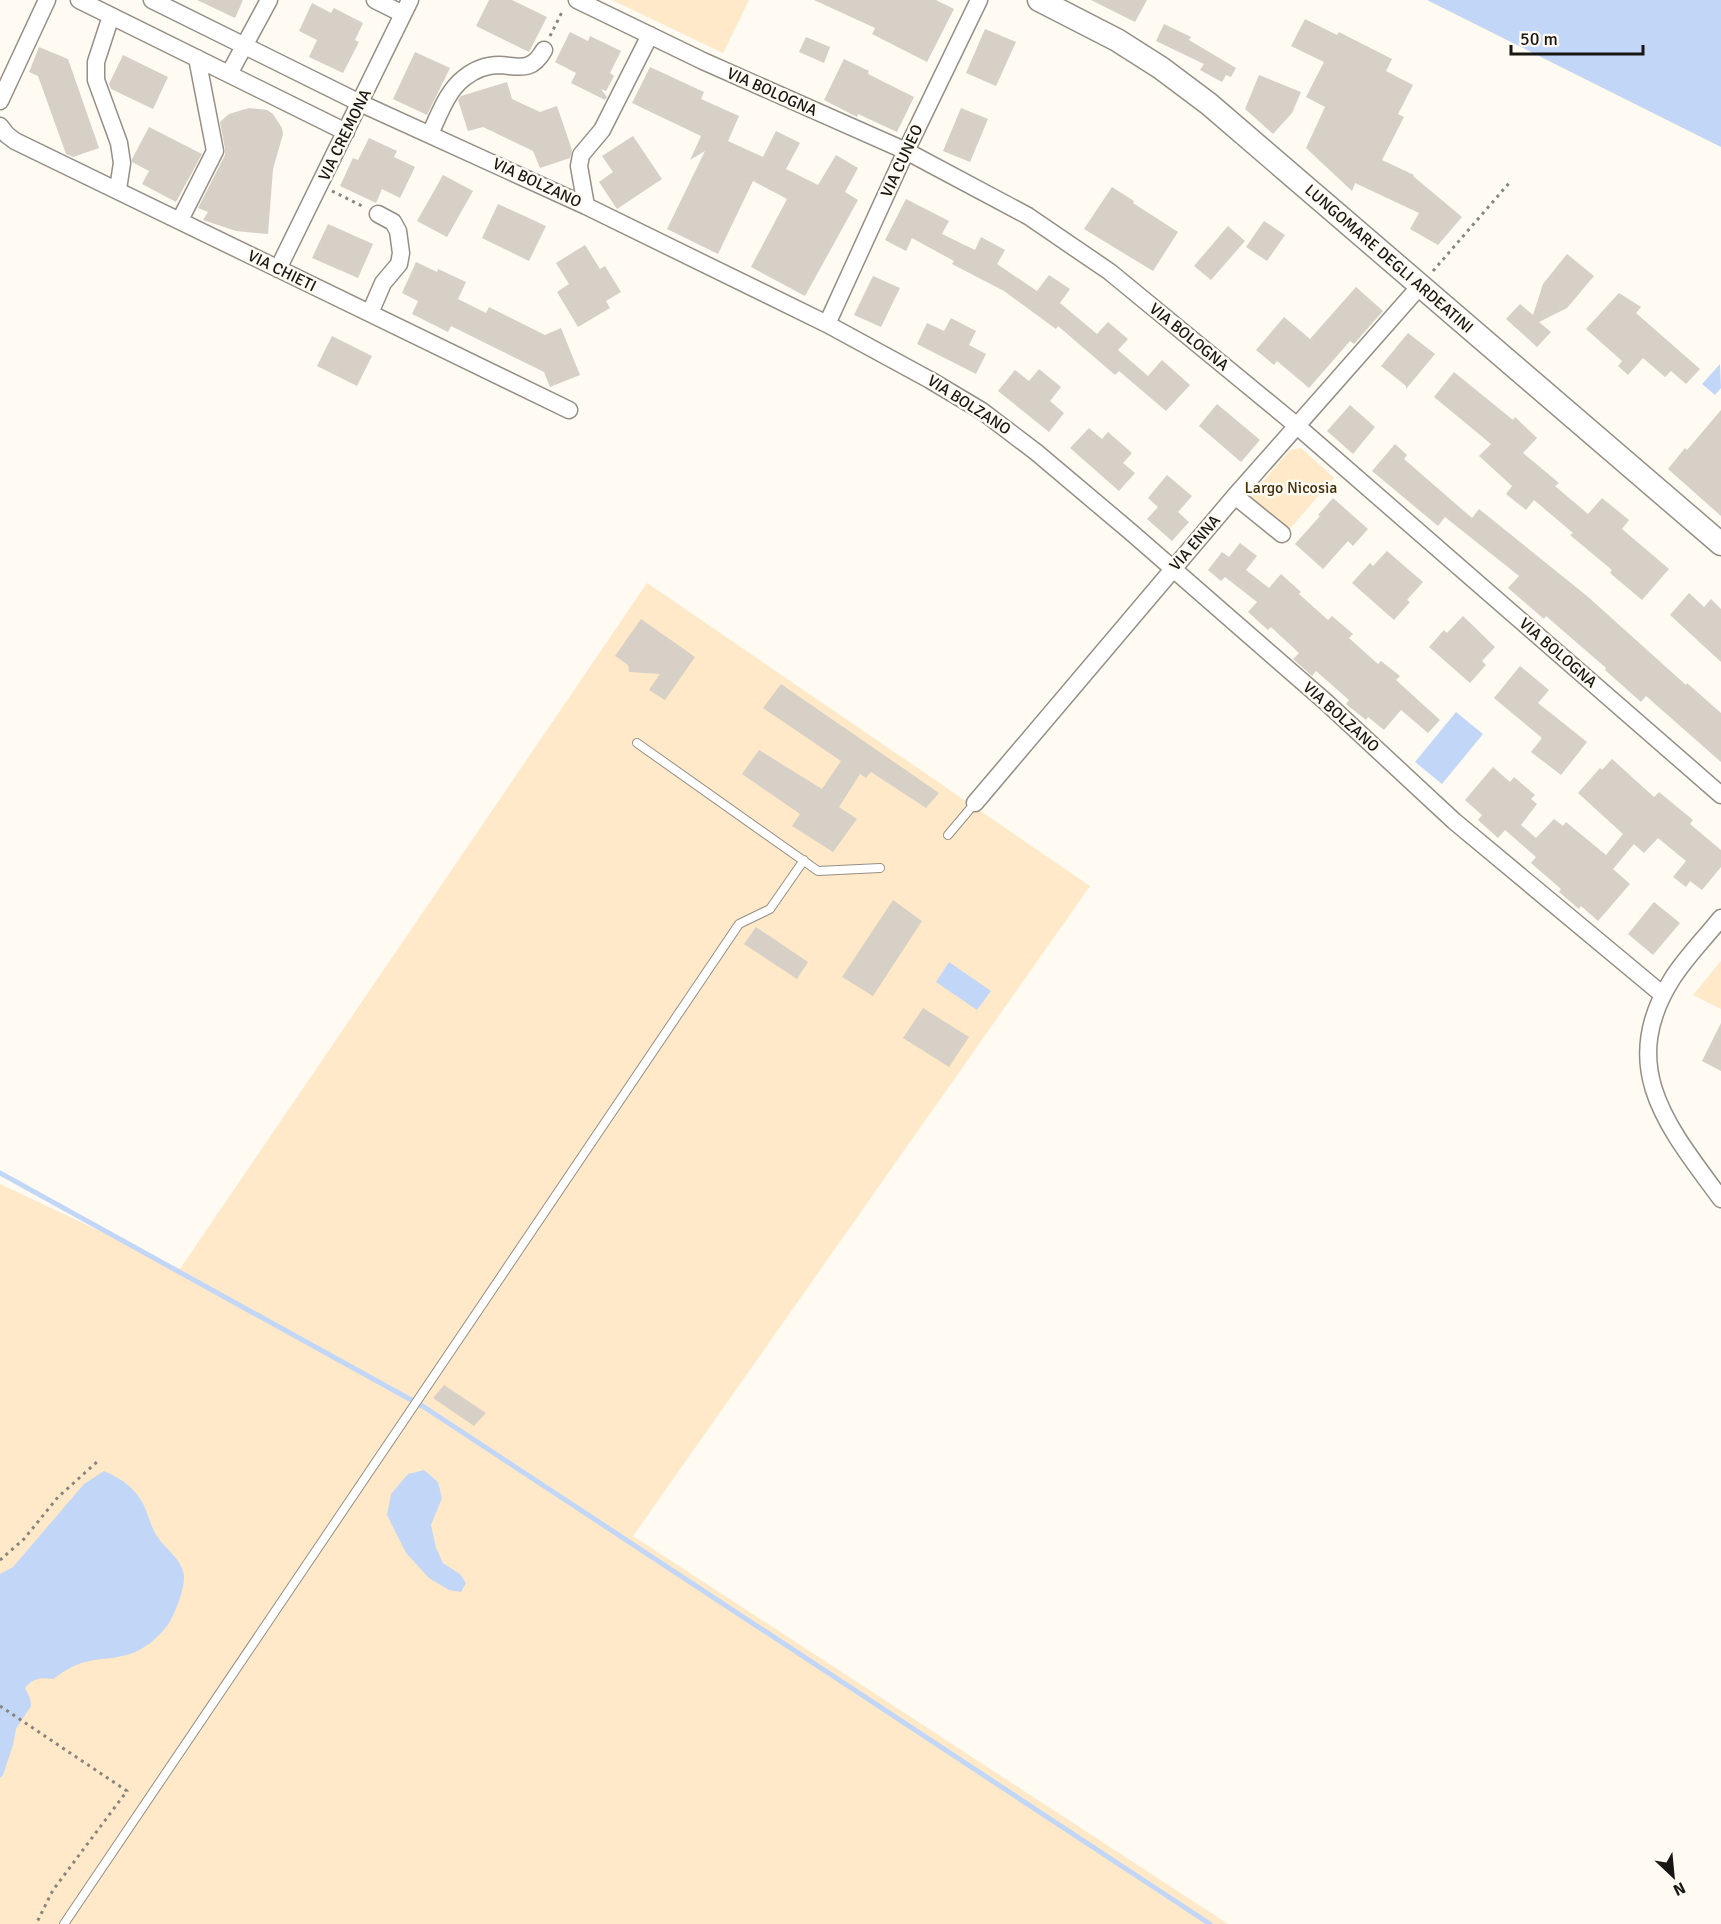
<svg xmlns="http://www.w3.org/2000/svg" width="1721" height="1924" font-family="Signika,sans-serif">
  <rect width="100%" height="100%" fill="#fffaf2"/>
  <path fill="#ffe9c8" d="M612,0H749L723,53Z
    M1301,448L1334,478L1287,532L1248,499L1290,450Z
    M647,583L1090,886L633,1536L1228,1924H0V1184L180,1269Z
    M1721,961V1009L1693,995Z"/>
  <path fill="#c2d7f7" d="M1427,0H1721V147Z
    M1720,364L1721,388L1715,395L1702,384Z
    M1456,712L1483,734L1442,784L1415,762Z
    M949,962L991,991L977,1010L936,982Z
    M424,1470L438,1482L442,1498L431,1525L436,1548L443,1563L460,1574L466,1583L461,1592L449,1590L429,1578L406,1553L387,1515L391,1494L408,1474Z
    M104,1471C123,1479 138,1490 146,1510C150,1521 152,1530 159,1539C167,1550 183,1561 184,1576C185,1588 174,1618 166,1627C158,1638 143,1650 130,1654C115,1659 100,1658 85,1662C73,1665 63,1672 53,1679C40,1677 33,1678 25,1688L30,1698L31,1706L16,1729L13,1745L3,1775L0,1778V1574L13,1567L84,1484Z"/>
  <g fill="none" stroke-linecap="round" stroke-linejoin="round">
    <path stroke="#c2d7f7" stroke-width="5" d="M0,1173L424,1407L1210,1924"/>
  </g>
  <path fill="#d6d0c7" d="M197,0H243L235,18Z
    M489,0H512L547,17L529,52L476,26Z
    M814,0H936L954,9L927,62L872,34L875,28Z
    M1091,0H1147L1135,22Z
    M312,3L331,13L334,8L363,23L355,40L359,42L343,73L309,57L317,40L299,31Z
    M1305,19L1337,35L1339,32L1392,59L1386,71L1413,85L1398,114L1404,117L1382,160L1414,175L1413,176L1462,217L1438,245L1410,229L1419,213L1355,183L1352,191L1306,148L1325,107L1306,97L1324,62L1291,46Z
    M1164,24L1191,37L1189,40L1236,68L1231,77L1226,75L1222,82L1200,70L1204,64L1156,41Z
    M985,29L1016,42L996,86L966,73Z
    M570,32L588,41L590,36L621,51L610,73L614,76L606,91L601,89L607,97L605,100L571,83L576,73L555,62Z
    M806,37L830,47L824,63L799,52Z
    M39,47L68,59L99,148L73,157L66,154L38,76L29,72Z
    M415,52L450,68L427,115L393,99Z
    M123,55L168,77L153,109L111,89L109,84Z
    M844,59L869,71L868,74L914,97L897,132L858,114L857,117L824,100Z
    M650,67L704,92L701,99L739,116L728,141L763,157L776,131L800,143L786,169L818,185L836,155L858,168L845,192L858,200L805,296L751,267L787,199L753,181L718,254L667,229L705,151L690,160L701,136L632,103Z
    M1259,75L1301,92L1292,113L1273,134L1245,109Z
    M507,82L512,99L540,112L557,106L572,150L570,158L540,168L533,151L483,127L468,131L458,100L461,96Z
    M249,108L267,110L273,114L282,128L283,134L273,169L268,234L236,231L203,220L208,212L198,208L225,155V149L220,122L229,114Z
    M961,108L988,119L970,162L943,151Z
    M149,127L202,154L176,202L142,184L149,171L132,162V159Z
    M633,136L662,179L617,209L599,182L613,172L602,156Z
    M369,138L397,151L394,157L415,167L400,198L382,189L376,203L340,186L353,158L358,160Z
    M443,175L473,191L447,237L417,221Z
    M1112,187L1134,201L1133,203L1178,232L1153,271L1084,229Z
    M906,199L949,221L942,234L975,250L981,237L1005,250L997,264L1037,291L1049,275L1070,289L1060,303L1097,334L1108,322L1128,339L1118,350L1148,376L1162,360L1190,385L1166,411L1119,371L1115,375L1058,326L1056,329L1004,291L952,264L954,261L912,238L906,251L885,240Z
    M498,204L546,226L529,261L482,238Z
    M1264,221L1285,235L1267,261L1246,247Z
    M328,224L373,244L358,278L312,258Z
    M1228,226L1245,241L1211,280L1194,266Z
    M585,245L600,269L605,266L621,292L606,301L610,308L578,327L557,292L569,284L556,263Z
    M1567,254L1594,276L1567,308L1539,322L1551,332L1537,347L1506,319L1520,304L1533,315L1543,284Z
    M416,262L437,272L438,269L466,282L458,299L486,313L489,307L545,335L561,328L580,375L550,387L544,372L451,326L448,332L412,314L418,301L402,293Z
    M873,276L900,288L881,327L854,315Z
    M1356,287L1383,311L1354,344L1350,341L1309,388L1277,361L1274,365L1256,350L1284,317L1310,339Z
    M1619,293L1641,307L1636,313L1700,369L1686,384L1671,371L1665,377L1643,358L1628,375L1618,366L1622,361L1586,329Z
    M951,318L976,331L969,345L986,354L976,374L917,344L927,323L944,331Z
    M1408,333L1435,354L1406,389V386L1381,366Z
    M332,336L372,356L357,386L317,366Z
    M1039,369L1061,387L1050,401L1064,413L1049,432L998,391L1015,370L1029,381Z
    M1454,372L1513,420L1515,417L1537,438L1523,453L1559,483L1555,486L1588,514L1602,498L1629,520L1622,529L1669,569L1642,600L1610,573L1612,570L1570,535L1573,533L1534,500L1526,510L1506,494L1512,486L1479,456L1491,444L1434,397Z
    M1217,404L1260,440L1241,462L1199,426Z
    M1350,405L1375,427L1353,454L1327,431Z
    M1721,410V516L1668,469L1685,448L1687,450Z
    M1089,428L1102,439L1108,432L1132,453L1123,463L1135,473L1119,491L1070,448Z
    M1395,444L1407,455L1404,459L1472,518L1479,509L1587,596L1686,685L1687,683L1721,713V762L1646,696L1641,702L1605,670L1606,668L1546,616L1544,619L1508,588L1519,576L1445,517L1438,526L1372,471Z
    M1167,475L1192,496L1178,512L1189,522L1172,541L1147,519L1158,507L1148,498Z
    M1333,498L1368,529L1353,546L1348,541L1323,569L1295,544L1320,516L1318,515Z
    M1240,543L1257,556L1246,570L1269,588L1281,574L1301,592L1299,594L1328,620L1332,616L1353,634L1349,638L1378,664L1381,661L1400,676L1396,680L1440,720L1428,733L1401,710L1384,730L1368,717L1366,720L1346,704L1349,700L1316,671L1312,676L1293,659L1299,653L1271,627L1268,630L1248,612L1257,602L1225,577L1221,581L1208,570L1222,552L1229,557Z
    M1387,551L1423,582L1407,600L1410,602L1394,620L1352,583L1370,563L1373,566Z
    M1689,593L1704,607L1711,599L1721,609V662L1670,615Z
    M1463,616L1495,647L1482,661L1486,665L1470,683L1429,647L1444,630L1447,633Z
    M641,619L695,657L665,700L649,690L660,674L629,672L628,665L615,656Z
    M1520,666L1549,690L1538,703L1587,742L1561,775L1531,752L1542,738L1494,698Z
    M781,684L939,793L926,808L871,772L866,778L860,774L839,807L857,819L833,852L792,826L800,814L742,774L759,750L822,789L841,761L763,708Z
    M1612,759L1654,797L1659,792L1693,820L1690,824L1721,850V867L1702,890L1690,881L1686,887L1673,877L1686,861L1658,838L1644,853L1634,844L1613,869L1630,884L1598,921L1581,906L1579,909L1559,892L1561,889L1531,863L1536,857L1505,830L1498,838L1478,820L1482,815L1465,800L1493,767L1510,782L1514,777L1535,795L1531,799L1537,804L1521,825L1536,838L1554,819L1563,826L1566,822L1606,855L1623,834L1578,793L1600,768L1602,770Z
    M893,900L922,921L873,996L842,977Z
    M1654,902L1680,923L1653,955L1628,934Z
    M756,927L808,962L797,979L744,944Z
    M923,1008L969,1037L949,1067L903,1038Z
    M1721,1023V1071L1702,1061Z
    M444,1385L486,1413L474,1426L433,1398Z"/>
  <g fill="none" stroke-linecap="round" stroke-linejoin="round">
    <defs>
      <path id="service" d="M637,743L818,871L880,868
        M948,835L975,803
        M64,1924L739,924L770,909L804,860"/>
      <path id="minor" d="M79,0L346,132
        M152,0L360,103L586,206L827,324L930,380L982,411L1036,452L1132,533L1327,703L1454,821L1663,995
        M375,0L403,14
        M577,0L703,61L906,151L1028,216L1110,272L1296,425L1721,795
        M111,16L96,62V80L119,143L122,163L118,189
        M229,74L269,0
        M0,101L47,0
        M0,126L7,135L15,141L569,410
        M430,134C439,115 447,91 464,78C474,70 486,65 499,65C519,66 531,73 544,50
        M586,206L579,166L581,155L602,130L650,35
        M180,220L215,151L197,58
        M278,269L410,0
        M370,313L383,283L399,264L401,253L398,231L393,222L378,214
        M827,324L906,151L979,0
        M1235,496L1282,534
        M975,803L1235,496L1420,286
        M1721,918C1705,938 1686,957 1672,979C1616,1068 1669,1128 1721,1199"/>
      <path id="secondary" d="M1039,0L1117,40L1161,68L1209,104L1721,544"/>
    </defs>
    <use href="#service" stroke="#958f86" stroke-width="10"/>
    <use href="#minor" stroke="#958f86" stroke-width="19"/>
    <use href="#secondary" stroke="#958f86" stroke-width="25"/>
    <path stroke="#88857f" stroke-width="3" stroke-dasharray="3 4.5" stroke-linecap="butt" d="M550,36L563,10
      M332,191L364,207
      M1433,271L1510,182
      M0,1560L24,1539L58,1497L97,1462
      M0,1706L127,1791L53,1890L36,1924"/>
    <use href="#service" stroke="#fff" stroke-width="8"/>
    <use href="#minor" stroke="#fff" stroke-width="16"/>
    <use href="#secondary" stroke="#fff" stroke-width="22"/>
  </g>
  <g text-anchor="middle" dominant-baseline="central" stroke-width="5" stroke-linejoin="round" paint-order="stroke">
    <g font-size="16" fill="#191714" stroke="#fffaf2">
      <text transform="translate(772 92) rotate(24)">VIA BOLOGNA</text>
      <text transform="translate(345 135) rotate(-64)">VIA CREMONA</text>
      <text transform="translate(902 161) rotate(-65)">VIA CUNEO</text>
      <text transform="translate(537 183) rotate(25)">VIA BOLZANO</text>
      <text transform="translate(1389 259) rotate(41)">LUNGOMARE DEGLI ARDEATINI</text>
      <text transform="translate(282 271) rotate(26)">VIA CHIETI</text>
      <text transform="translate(1189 337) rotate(39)">VIA BOLOGNA</text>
      <text transform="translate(969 405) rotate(33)">VIA BOLZANO</text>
      <text transform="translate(1195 543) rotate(-49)">VIA ENNA</text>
      <text transform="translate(1558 653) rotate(41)">VIA BOLOGNA</text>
      <text transform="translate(1341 717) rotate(42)">VIA BOLZANO</text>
    </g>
    <g font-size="16" fill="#412e0b" stroke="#fffaf2">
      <text x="1291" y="488">Largo Nicosia</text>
    </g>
  </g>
  <g transform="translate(1673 1876) rotate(154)" stroke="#fffaf2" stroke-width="4.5" paint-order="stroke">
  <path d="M0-4.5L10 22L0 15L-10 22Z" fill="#191714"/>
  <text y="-9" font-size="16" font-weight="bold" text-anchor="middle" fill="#191714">N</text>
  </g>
  <path d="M1511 45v9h132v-9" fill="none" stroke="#191714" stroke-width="3"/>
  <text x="1520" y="45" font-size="18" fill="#191714" stroke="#fffaf2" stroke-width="4.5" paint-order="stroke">50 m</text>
</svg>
